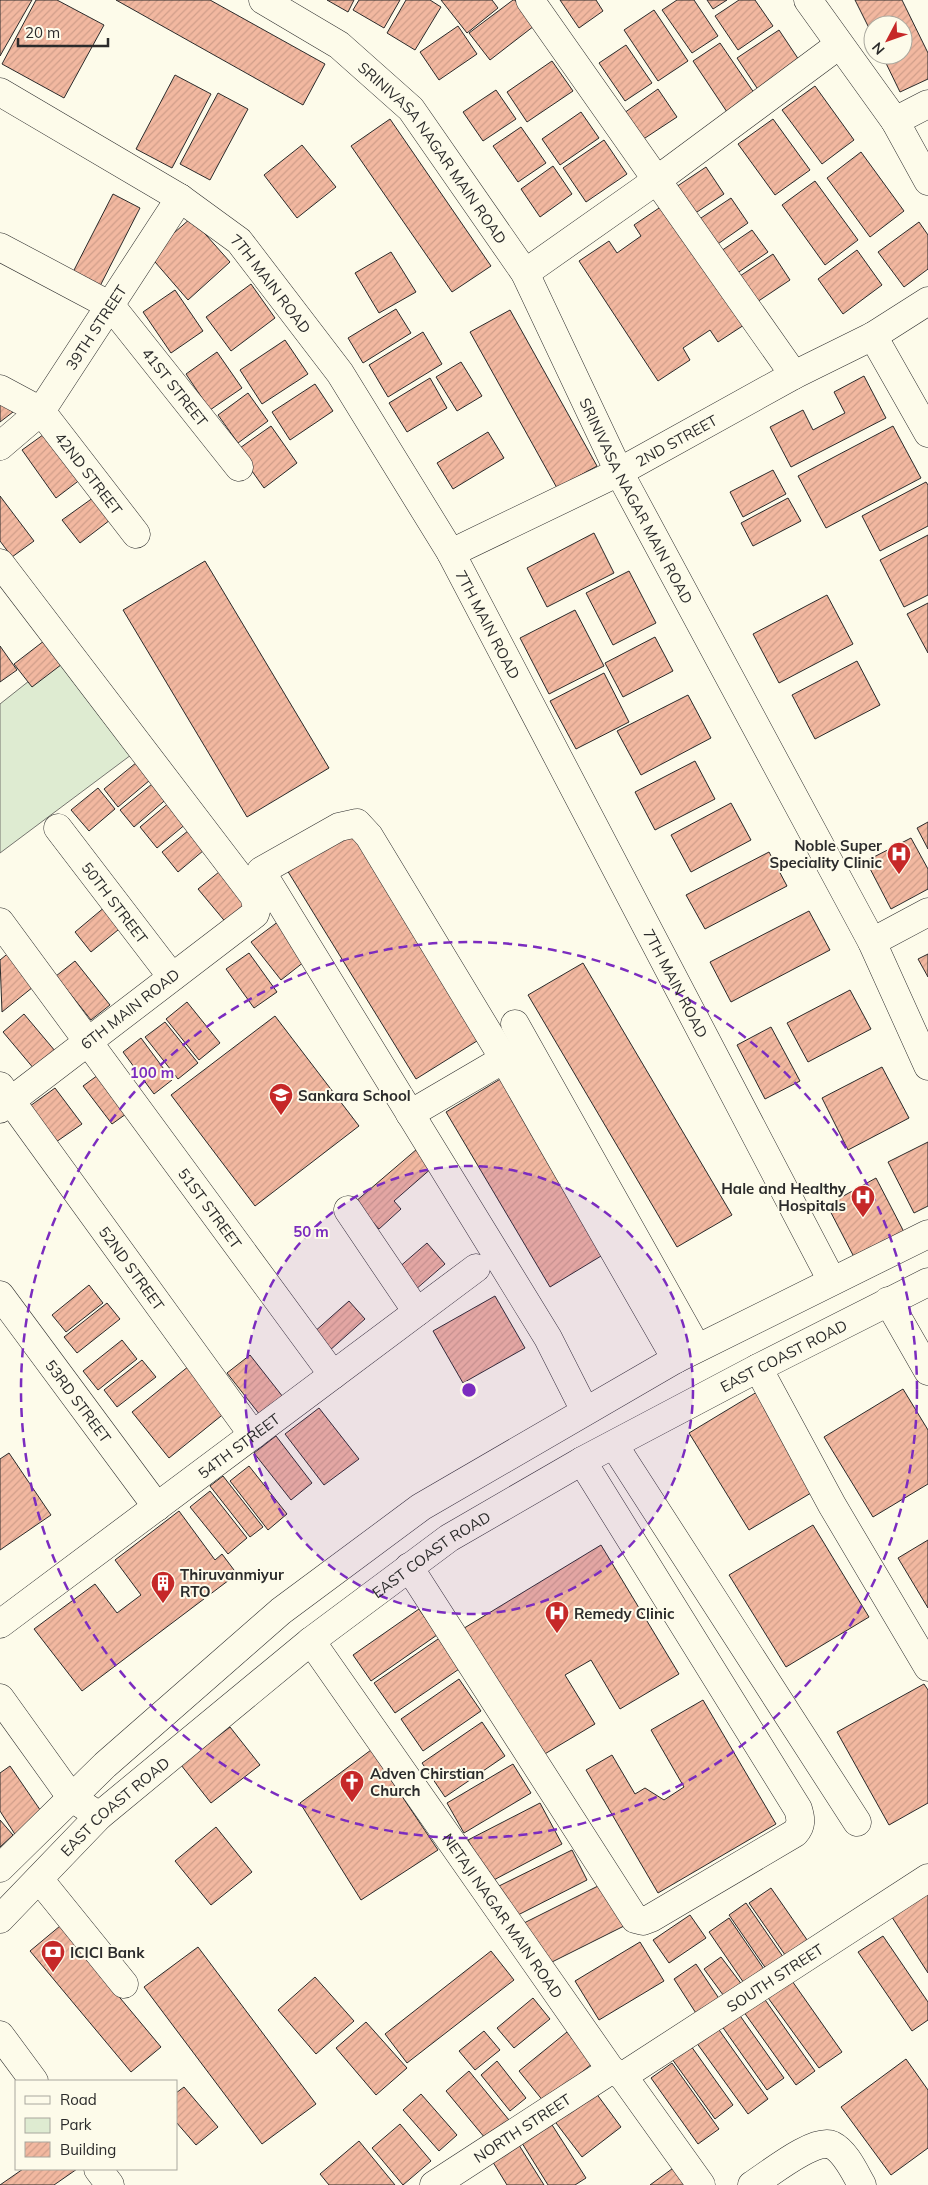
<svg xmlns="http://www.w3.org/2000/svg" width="928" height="2185" font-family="Mulish,sans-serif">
  <defs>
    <pattern id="building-hatch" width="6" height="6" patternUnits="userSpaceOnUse" patternTransform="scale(1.25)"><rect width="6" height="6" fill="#f2b8a0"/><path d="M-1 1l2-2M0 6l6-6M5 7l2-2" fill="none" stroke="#d09e8a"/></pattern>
  </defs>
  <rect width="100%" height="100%" fill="#fdfbea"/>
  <path fill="#deebd1" stroke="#74746e" d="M58,658L131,755L0,853V704Z"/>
  <path fill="url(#building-hatch)" stroke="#2b2b2b" d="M0,0H32L0,56Z
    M36,0H57L104,25L64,98L2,64Z
    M116,0H210L325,64L303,105Z
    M327,0H354L348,12Z
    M359,0H400L384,28L353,10Z
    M406,0H430L441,7L415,50L387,33Z
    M441,0H492L498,8L467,33Z
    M513,0H515L534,26L490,60L469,33Z
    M560,0H596L603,11L579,28Z
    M677,0H694L718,36L692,53L662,10Z
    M707,0H727L713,9Z
    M739,0H755L773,26L738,50L715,16Z
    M855,0H902L928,53V79L900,92L882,55H903V25H873V36Z
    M654,10L688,61L658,81L624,30Z
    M458,26L477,54L439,80L420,52Z
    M779,30L801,63L759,91L737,58Z
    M720,43L761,103L733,121L693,61Z
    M626,45L652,83L625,101L599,63Z
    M552,61L573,91L527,122L507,92Z
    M175,75L211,94L172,168L136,149Z
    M815,86L854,140L822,164L782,110Z
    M658,89L677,117L642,140L624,113Z
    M496,90L516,119L483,141L463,112Z
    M218,93L248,109L210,180L180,164Z
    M581,112L599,138L560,165L542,139Z
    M390,119L491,266L452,292L351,146Z
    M773,119L810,170L775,195L738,144Z
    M521,127L546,163L518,182L493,146Z
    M604,140L627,174L586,202L563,168Z
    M302,145L336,187L297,218L264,175Z
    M861,152L904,211L870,237L827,178Z
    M553,166L572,194L540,217L521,189Z
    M706,167L724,194L691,216L673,189Z
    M815,181L858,240L825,265L782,205Z
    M113,194L140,208L99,288L72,274Z
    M731,198L748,223L712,248L695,222Z
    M665,204L744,325L718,342L710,330L683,348L690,360L658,381L579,261L609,241L617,253L641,236L634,225Z
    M191,218L230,262L188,300L149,255Z
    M919,222L928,235V269L904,287L878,252Z
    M752,230L768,252L733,276L718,253Z
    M857,250L882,285L843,314L818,279Z
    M391,252L416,292L379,313L355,273Z
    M773,254L790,280L754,304L737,278Z
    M251,284L275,318L231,351L206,317Z
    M175,290L203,331L171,353L143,312Z
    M396,309L411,333L363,363L348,338Z
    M510,310L597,466L557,488L470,332Z
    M423,332L442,364L388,397L369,365Z
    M285,340L308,374L262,404L240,370Z
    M217,352L242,388L210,410L186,374Z
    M461,362L482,396L457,411L436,377Z
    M864,376L886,418L791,467L770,427L803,410L813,430L845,413L834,392Z
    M430,378L447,408L407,432L389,403Z
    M315,384L333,411L290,440L272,412Z
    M248,393L268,421L238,443L218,415Z
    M0,401L13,412L0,422Z
    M271,426L297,463L264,488L237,450Z
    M893,426L921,478L826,528L798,476Z
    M47,432L81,479L56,498L22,450Z
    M488,432L504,458L453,489L437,463Z
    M773,470L786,494L743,517L730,492Z
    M926,482L928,485V526L880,551L862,516Z
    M97,495L114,517L80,543L62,520Z
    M0,496L34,541L12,557L0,541Z
    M788,498L801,521L753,546L741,523Z
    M594,533L614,573L547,607L527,568Z
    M928,535V595L904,607L880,560Z
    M205,561L329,768L247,817L123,610Z
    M629,571L656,623L613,645L586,593Z
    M827,595L853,644L779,683L753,634Z
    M928,603V653L907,614Z
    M575,610L604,666L549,694L520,638Z
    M53,634L70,658L32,687L14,664Z
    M655,637L673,671L623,697L605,663Z
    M0,646L17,670L0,682Z
    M857,661L880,705L815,739L792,695Z
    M604,673L629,722L576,749L550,701Z
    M688,695L711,738L641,775L617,731Z
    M142,758L156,775L118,807L104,789Z
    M695,761L715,799L655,830L635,792Z
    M157,780L170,796L134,827L120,810Z
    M98,788L115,809L89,831L71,810Z
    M170,802L187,823L157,848L140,827Z
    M731,803L751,840L691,872L671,835Z
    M364,822L493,1031L416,1079L287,870Z
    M928,822V849L917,828Z
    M194,826L210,845L178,872L162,852Z
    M911,838L928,869V889L891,909L866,861Z
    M769,852L787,886L705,929L686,895Z
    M219,872L249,908L228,925L198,889Z
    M112,901L129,921L91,952L75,932Z
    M809,911L830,950L731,1002L710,962Z
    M279,921L309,958L281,980L251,942Z
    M11,951L38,983L2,1012L0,960Z
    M249,953L277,992L254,1008L226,969Z
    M928,954V977L918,959Z
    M75,961L110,1005L91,1020L56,976Z
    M583,963L732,1215L677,1247L528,995Z
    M850,990L871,1029L808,1062L787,1023Z
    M187,1002L220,1043L199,1060L166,1019Z
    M24,1014L61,1058L40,1076L3,1032Z
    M275,1016L359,1126L255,1206L171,1095Z
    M165,1022L198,1063L178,1079L145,1037Z
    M771,1027L800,1081L765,1099L737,1045Z
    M141,1038L172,1080L154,1094L123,1052Z
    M882,1067L909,1118L848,1150L822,1098Z
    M105,1070L133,1109L112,1124L83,1086Z
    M502,1078L606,1253L550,1287L446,1112Z
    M55,1088L82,1124L56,1142L30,1106Z
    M928,1142V1206L914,1213L888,1162Z
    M417,1149L433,1167L394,1201L401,1209L379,1229L355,1202Z
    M876,1178L904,1232L854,1257L827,1205Z
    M427,1243L445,1264L415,1290L397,1269Z
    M89,1285L103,1303L66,1332L52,1315Z
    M495,1296L525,1348L463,1383L433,1331Z
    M349,1301L365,1319L329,1351L313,1333Z
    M107,1303L120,1319L77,1353L64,1337Z
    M122,1340L137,1359L98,1390L83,1371Z
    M250,1355L283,1397L260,1415L227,1373Z
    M142,1360L156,1377L117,1407L104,1390Z
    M189,1366L226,1412L169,1458L132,1412Z
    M903,1389L928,1430V1484L873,1517L824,1437Z
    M757,1392L816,1490L749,1530L689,1433Z
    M319,1408L359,1459L324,1485L285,1434Z
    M276,1436L312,1483L291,1500L254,1453Z
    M9,1453L51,1515L0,1550V1459Z
    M249,1466L287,1514L268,1530L230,1481Z
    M223,1476L263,1527L250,1537L210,1486Z
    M210,1491L247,1538L228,1554L190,1507Z
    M179,1511L215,1560L222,1554L237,1574L82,1691L34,1629L95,1584L117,1613L141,1595L115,1560Z
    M813,1525L869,1617L786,1667L729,1575Z
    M928,1540V1608L898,1558Z
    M601,1545L679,1674L620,1709L591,1660L565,1675L595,1724L538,1758L461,1630Z
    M419,1609L437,1635L371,1681L353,1655Z
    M441,1637L462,1667L395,1713L374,1683Z
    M459,1679L481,1711L423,1751L401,1719Z
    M924,1684L928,1690V1803L889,1825L837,1732Z
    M703,1700L776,1824L658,1893L586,1770L612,1755L635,1794L645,1788L664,1800L684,1787L651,1730Z
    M482,1722L505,1756L445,1797L422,1763Z
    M230,1727L260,1765L211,1803L181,1765Z
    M371,1750L438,1850L361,1900L300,1803Z
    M513,1764L531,1793L464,1833L447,1803Z
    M10,1766L45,1817L16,1836L0,1811V1773Z
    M540,1803L562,1844L490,1882L468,1840Z
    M0,1820L13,1835L0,1847Z
    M216,1827L252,1872L211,1905L175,1861Z
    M572,1850L587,1880L512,1918L497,1887Z
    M602,1884L624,1926L542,1967L520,1925Z
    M771,1888L812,1947L790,1962L749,1903Z
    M928,1889V1973L888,1911Z
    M746,1903L788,1964L771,1976L729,1915Z
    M690,1915L706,1938L669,1963L653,1940Z
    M729,1918L768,1975L748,1989L709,1932Z
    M60,1926L161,2047L131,2072L30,1951Z
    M883,1936L928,2002V2020L912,2031L858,1952Z
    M640,1942L664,1981L599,2020L575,1981Z
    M198,1947L316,2104L262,2144L144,1987Z
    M491,1951L514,1980L407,2063L385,2034Z
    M721,1957L746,1990L729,2003L704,1969Z
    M696,1964L724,2006L701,2021L674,1979Z
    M315,1977L354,2021L316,2054L278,2010Z
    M790,1978L842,2052L819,2068L766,1995Z
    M761,1994L815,2071L796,2085L741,2008Z
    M533,1998L550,2019L514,2048L497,2028Z
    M736,2010L784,2078L767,2090L719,2022Z
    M366,2022L407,2068L376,2095L336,2048Z
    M717,2027L768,2099L748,2114L696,2042Z
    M484,2031L500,2050L475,2070L459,2051Z
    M567,2032L592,2064L544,2102L519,2071Z
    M686,2039L733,2105L715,2119L667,2052Z
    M906,2059L928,2090V2148L891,2175L841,2107Z
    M497,2061L526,2098L510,2111L481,2075Z
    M672,2063L719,2129L698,2144L651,2078Z
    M469,2071L509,2120L485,2138L446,2091Z
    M184,2087L218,2127L196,2145L176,2122V2093Z
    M593,2089L621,2127L582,2157L553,2119Z
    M421,2094L457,2135L439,2151L403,2110Z
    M547,2117L586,2178L575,2185H548L517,2135Z
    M400,2124L431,2161L403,2185L372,2148Z
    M359,2141L395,2185H329L320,2174Z
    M517,2142L544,2185H507L491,2159Z
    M676,2166L689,2185H650Z
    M23,2169H77L54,2185H0Z"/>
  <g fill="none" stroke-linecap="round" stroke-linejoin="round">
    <defs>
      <g id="minor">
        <path id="s1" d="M263,0L339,45L411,109L525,273L619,472L872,942L928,1066"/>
        <path d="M530,0L794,375"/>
        <path d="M808,0L895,121L928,181"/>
        <path id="s2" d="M0,92L180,198L239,241L340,373L451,553L832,1281"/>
        <path d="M895,121L928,104"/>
        <path id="s3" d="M0,247L111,306L239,467"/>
        <path d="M525,273L657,180L839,45"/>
        <path d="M873,336L928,433"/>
        <path id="s4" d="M0,389L41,411L136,534"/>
        <path id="s5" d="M0,446L41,411L180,198"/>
        <path id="s6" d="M451,553L619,472L794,375L873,336L928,301"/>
        <path d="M0,563L254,896L257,907L255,914L0,1109"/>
        <path id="s7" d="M58,828L172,977"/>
        <path id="s8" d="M0,922L333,1375"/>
        <path d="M872,942L928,912"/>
        <path d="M515,1024L697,1348"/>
        <path id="s9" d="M0,1086L253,1435"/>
        <path d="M410,1114L504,1059"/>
        <path d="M348,1210L417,1312"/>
        <path id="s10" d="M0,1295L157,1507"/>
        <path d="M888,1301L928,1371"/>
        <path d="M758,1368L832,1505L928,1667"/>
        <path d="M585,1411L548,1338L261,871L339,827L357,823L369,836L504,1059L676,1359"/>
        <path d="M614,1445L857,1822"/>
        <path d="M409,1567L635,1919L643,1921L651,1918L795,1833C802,1825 801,1819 798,1809L582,1461"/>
        <path id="s11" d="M0,1624L476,1268"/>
        <path id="s12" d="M311,1641L611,2070L623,2076L701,2185"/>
        <path d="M0,1698L71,1797L99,1816"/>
        <path d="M39,1879L124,1984"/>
        <path d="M0,2035L34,2081"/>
        <path id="s13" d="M623,2076L928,1878"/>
        <path d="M98,2169L110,2185"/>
        <path id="s14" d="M434,2185L611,2070"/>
        <path d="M752,2185C768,2175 815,2137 832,2145C846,2152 855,2173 862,2185"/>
      </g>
      <g id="major">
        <path d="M0,1868L105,1765L281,1611L421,1507L676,1359L928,1234"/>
        <path id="s15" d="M0,1919L99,1816L311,1641L449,1538L582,1461L758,1368L928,1282"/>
      </g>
    </defs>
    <use href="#minor" stroke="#2b2b2b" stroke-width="29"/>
    <use href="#major" stroke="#2b2b2b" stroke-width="29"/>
    <use href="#minor" stroke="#fdfbea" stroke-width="28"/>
    <use href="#major" stroke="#fdfbea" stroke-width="28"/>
  </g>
  <circle cx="469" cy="1390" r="224" fill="#7b2cbf" fill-opacity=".12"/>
  <g fill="none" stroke="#7b2cbf" stroke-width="2.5" stroke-dasharray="9 6">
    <circle cx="469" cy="1390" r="224"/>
    <circle cx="469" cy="1390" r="448"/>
  </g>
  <defs>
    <symbol id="hospital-pin" viewBox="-11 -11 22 30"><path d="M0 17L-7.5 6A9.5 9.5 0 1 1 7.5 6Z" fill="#c62828" stroke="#fdfbea"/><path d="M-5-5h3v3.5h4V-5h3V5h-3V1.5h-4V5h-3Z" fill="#fff"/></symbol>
    <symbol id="school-pin" viewBox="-11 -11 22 30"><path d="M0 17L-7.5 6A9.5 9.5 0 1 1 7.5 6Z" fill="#c62828" stroke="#fdfbea"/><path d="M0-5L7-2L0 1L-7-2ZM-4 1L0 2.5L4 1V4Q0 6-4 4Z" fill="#fff"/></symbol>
    <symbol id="building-pin" viewBox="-11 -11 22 30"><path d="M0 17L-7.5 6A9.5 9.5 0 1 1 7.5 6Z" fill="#c62828" stroke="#fdfbea"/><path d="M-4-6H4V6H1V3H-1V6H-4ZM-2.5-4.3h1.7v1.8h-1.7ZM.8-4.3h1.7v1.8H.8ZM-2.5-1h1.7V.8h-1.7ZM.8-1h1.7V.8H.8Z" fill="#fff"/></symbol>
    <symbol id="church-pin" viewBox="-11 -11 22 30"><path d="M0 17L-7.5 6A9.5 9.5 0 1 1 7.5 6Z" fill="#c62828" stroke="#fdfbea"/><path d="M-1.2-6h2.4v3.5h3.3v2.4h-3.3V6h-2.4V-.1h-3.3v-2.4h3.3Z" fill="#fff"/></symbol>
    <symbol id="bank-pin" viewBox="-11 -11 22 30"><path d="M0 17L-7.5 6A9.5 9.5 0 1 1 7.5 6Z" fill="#c62828" stroke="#fdfbea"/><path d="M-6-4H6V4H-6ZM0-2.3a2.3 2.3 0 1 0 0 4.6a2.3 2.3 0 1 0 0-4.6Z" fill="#fff"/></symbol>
  </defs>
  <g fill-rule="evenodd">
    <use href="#hospital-pin" x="885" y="840" width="28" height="38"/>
    <use href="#school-pin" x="267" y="1081" width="28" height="38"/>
    <use href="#hospital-pin" x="849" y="1183" width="28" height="38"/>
    <use href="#building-pin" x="149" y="1569" width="28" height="38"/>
    <use href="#hospital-pin" x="543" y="1599" width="28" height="38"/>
    <use href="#church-pin" x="338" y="1768" width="28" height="38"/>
    <use href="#bank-pin" x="39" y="1938" width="28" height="38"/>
  </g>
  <g text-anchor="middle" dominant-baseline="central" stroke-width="4" stroke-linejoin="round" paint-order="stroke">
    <g font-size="15" fill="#2b2b2b" stroke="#fdfbea">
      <text stroke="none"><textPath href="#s1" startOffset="232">SRINIVASA NAGAR MAIN ROAD</textPath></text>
      <text stroke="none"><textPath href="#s2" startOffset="335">7TH MAIN ROAD</textPath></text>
      <text stroke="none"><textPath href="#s5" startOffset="154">39TH STREET</textPath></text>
      <text stroke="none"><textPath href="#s3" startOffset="229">41ST STREET</textPath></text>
      <text stroke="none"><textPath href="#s6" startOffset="252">2ND STREET</textPath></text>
      <text stroke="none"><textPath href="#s4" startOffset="125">42ND STREET</textPath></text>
      <text stroke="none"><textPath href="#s1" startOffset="638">SRINIVASA NAGAR MAIN ROAD</textPath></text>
      <text stroke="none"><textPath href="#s2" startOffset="740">7TH MAIN ROAD</textPath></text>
      <text stroke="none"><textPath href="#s7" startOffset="94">50TH STREET</textPath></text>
      <text stroke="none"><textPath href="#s2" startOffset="1145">7TH MAIN ROAD</textPath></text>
      <text transform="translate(130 1009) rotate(-38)">6TH MAIN ROAD</text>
      <text stroke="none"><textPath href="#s8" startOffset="355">51ST STREET</textPath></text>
      <text stroke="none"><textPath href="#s9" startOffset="225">52ND STREET</textPath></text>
      <text stroke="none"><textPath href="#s15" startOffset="971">EAST COAST ROAD</textPath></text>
      <text stroke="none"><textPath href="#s10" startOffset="132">53RD STREET</textPath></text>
      <text stroke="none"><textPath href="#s11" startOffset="298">54TH STREET</textPath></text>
      <text stroke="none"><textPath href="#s15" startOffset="566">EAST COAST ROAD</textPath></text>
      <text stroke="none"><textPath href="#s15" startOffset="161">EAST COAST ROAD</textPath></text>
      <text stroke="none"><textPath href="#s12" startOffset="335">NETAJI NAGAR MAIN ROAD</textPath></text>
      <text stroke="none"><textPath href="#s13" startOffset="181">SOUTH STREET</textPath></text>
      <text stroke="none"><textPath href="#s14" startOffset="105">NORTH STREET</textPath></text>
    </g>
    <g font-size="15" font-weight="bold" fill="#2b2b2b" stroke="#fdfbea" text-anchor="start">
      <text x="882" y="845" text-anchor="end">Noble Super<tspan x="882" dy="17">Speciality Clinic</tspan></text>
      <text x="298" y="1095">Sankara School</text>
      <text x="846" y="1188" text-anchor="end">Hale and Healthy<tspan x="846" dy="17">Hospitals</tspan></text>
      <text x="180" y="1574">Thiruvanmiyur<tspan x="180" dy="17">RTO</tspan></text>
      <text x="574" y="1613">Remedy Clinic</text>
      <text x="370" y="1773">Adven Chirstian<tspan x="370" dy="17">Church</tspan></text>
      <text x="70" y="1952">ICICI Bank</text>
    </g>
  </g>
  <circle cx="469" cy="1390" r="8" fill="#7b2cbf" stroke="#fdfbea" stroke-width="2.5"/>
  <g font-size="15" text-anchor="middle" font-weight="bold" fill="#7b2cbf" stroke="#fdfbea" stroke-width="4" stroke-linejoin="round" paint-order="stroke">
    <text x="152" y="1078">100 m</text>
    <text x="311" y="1237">50 m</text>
  </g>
  <rect x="15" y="2080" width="162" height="90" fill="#fdfbea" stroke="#a9a89e"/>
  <rect x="25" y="2096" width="25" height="8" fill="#fdfbea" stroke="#a9a89e"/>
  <text x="60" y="2105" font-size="15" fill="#2b2b2b">Road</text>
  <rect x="25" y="2118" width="25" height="15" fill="#deebd1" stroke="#a9a89e"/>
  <text x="60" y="2130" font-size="15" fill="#2b2b2b">Park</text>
  <rect x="25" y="2142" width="25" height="15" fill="url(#building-hatch)" stroke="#a9a89e"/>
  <text x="60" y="2155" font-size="15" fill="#2b2b2b">Building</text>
  <g transform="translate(888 40) rotate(229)"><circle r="24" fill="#fdfbea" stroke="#a9a89e"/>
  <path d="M0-4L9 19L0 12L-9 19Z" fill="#c62828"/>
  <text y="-8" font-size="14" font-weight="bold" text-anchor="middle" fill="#2b2b2b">N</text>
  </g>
  <path d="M18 38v8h90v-8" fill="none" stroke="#2b2b2b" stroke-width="2.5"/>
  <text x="25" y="38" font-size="15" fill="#2b2b2b" stroke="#fdfbea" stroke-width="4" paint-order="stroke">20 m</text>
</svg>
